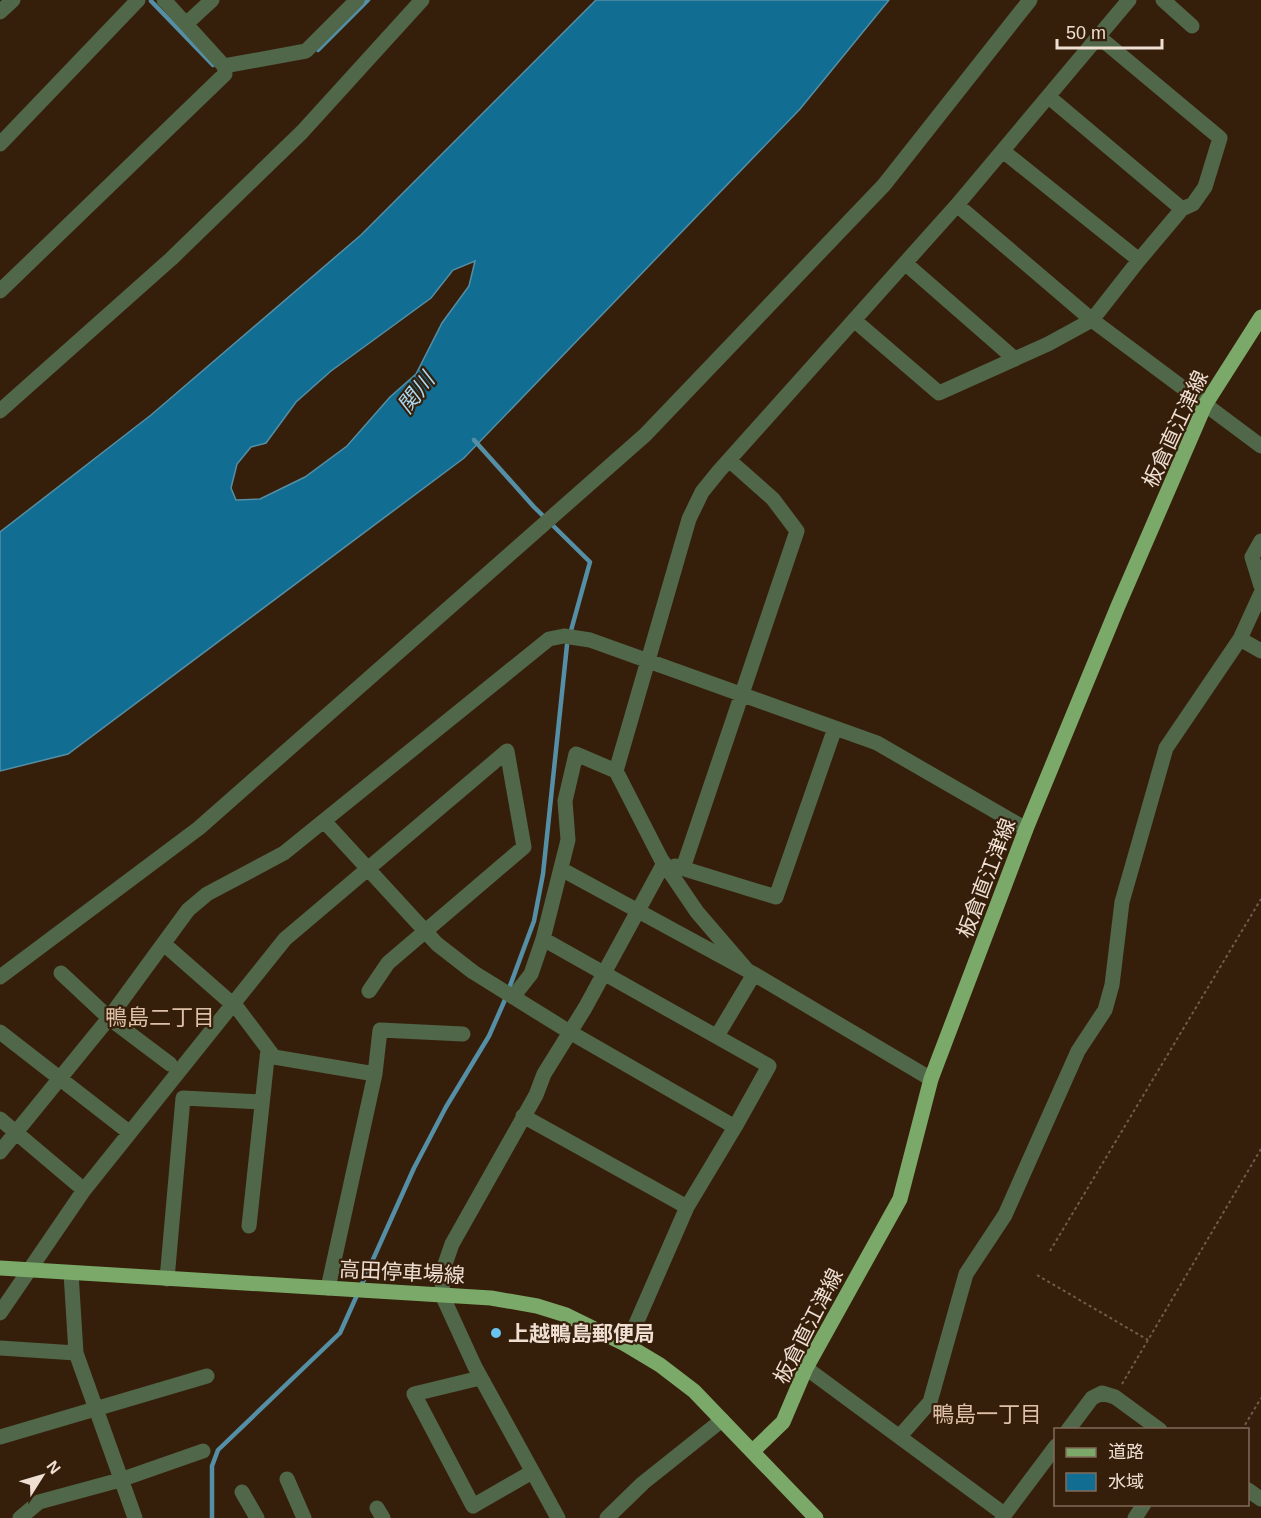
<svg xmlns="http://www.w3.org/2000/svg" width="1261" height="1518" font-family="Arial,'Noto Sans JP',sans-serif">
  <rect width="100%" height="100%" fill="#361f0a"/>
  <path fill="#126d92" stroke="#548fa6" stroke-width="1.5" fill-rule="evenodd" d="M596,0H889L800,109L464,458L68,754L0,771V532L151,415L361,235ZM475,261L469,286L442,323L416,374L390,397L347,446L305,477L260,499L236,500L231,488L237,464L251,447L266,443L296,402L331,371L431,298L453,270Z"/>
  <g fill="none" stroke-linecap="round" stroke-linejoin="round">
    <path stroke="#548fa6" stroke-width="4.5" d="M151,1L213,65
      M318,50L368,0
      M212,1518V1466L218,1450L340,1333L414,1168L446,1107L489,1036L504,1002L534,921L543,874L567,645L590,562L534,507L474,440"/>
    <path stroke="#705c49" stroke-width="2" stroke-dasharray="3 3" stroke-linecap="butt" d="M1050,1251L1261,899
      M1037,1275L1148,1340
      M1122,1384L1261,1149
      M1242,1430L1261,1398"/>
    <path stroke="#506749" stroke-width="15" d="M1163,0L1192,26
      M0,12L13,0
      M186,24L212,0
      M224,66L306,51L357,0
      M1049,97L1182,209
      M0,144L138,0
      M1003,151L1139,260
      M957,205L1092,320L1261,446
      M905,263L1015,359
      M0,291L225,74L224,66L164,0
      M854,320L939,393L1048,344L1092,320L1139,260L1182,209L1193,204L1205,187L1220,138L1099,37
      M0,411L171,259L302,132L422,0
      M1261,541L1252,557L1261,586
      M1240,639L1261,651
      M324,821L437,944L473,972L568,1031L735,1127L687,1207L635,1326L625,1344
      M675,866L776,897L835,728
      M683,868L797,531L773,499L729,460
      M561,869L754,974L931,1079
      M543,939L568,840L565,801L576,754L616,771
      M164,944L238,1009L274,1057L375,1074L328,1288
      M746,969L697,912L661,859L616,771L689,519L702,492L719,471L957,205L1129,0
      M61,973L109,1018L170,1064
      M0,977L199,828L645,435L884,185L1030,0
      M513,997L531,974L543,939L769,1066L735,1127
      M0,1032L130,1133
      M717,1036L754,974
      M375,1074L380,1030L463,1034
      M523,1116L687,1207
      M0,1119L84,1190L0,1313
      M0,1152L109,1018L188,910L207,894L284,853L549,639L564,636L590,640L877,743L1026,829
      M84,1190L285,939L507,751L524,847L388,963L369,991
      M249,1226L268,1049
      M71,1273L76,1353L135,1518
      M167,1279L183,1098L262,1102
      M0,1348L76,1353
      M806,1368L1004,1514
      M480,1378L414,1394L473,1506L532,1472
      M1068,1430L1092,1398L1102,1393L1115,1397L1160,1430
      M900,1436L930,1402L966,1274L1005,1215L1078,1051L1105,1010L1112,985L1122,902L1166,748L1240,639L1261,593
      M0,1437L207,1376
      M287,1479L304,1518
      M1248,1490L1261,1499
      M242,1492L257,1518
      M377,1508L383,1518
      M20,1518L39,1502L120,1480L203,1451
      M558,1518L475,1367L442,1295L443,1270L452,1244L536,1095L544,1074L585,1008L664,863
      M607,1518L643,1483L722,1420
      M1002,1518L1056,1446
      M1135,1518L1144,1504"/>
    <path stroke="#7aa969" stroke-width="15" d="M0,1268L491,1298L537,1306L566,1315L625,1344L660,1365L694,1391L816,1518
      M753,1451L783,1422L806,1368L900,1199L931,1079L1026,829L1118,606L1205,405L1261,317"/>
  </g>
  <circle fill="#69c4f1" stroke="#361f0a" stroke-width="2" cx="496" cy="1333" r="6"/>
  <g text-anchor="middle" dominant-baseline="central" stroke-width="4.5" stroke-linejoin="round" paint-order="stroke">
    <g font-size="21" fill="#efdfd3" stroke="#361f0a">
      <text transform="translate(1175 429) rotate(-65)">板倉直江津線</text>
      <text transform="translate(986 878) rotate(-69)">板倉直江津線</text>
      <text transform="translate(402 1272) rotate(3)">高田停車場線</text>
      <text transform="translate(808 1326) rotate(-63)">板倉直江津線</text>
    </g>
    <g font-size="21" font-weight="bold" fill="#efdfd3" stroke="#361f0a" text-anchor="start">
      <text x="508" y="1333">上越鴨島郵便局</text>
    </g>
    <g font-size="22" font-style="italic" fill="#a9d9f2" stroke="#361f0a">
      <text transform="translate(416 393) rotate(-52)">関川</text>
    </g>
    <g font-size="22" fill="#dfc0a8" stroke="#361f0a">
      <text x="160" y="1017">鴨島二丁目</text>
      <text x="987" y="1414">鴨島一丁目</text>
    </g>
  </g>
  <rect x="1054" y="1428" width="195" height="78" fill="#361f0a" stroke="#806c5a" stroke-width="1.5"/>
  <rect x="1066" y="1448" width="30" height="9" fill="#7aa969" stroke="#806c5a" stroke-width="1.5"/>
  <text x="1108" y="1458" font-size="18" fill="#efdfd3">道路</text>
  <rect x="1066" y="1473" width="30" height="18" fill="#126d92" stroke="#806c5a" stroke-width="1.5"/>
  <text x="1108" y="1488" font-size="18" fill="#efdfd3">水域</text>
  <g transform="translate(42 1476) rotate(53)" stroke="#361f0a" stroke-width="4.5" paint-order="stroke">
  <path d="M0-4.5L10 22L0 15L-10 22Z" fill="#efdfd3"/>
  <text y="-9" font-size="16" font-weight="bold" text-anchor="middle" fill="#efdfd3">N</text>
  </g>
  <path d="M1057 39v9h105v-9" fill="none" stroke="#efdfd3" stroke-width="3"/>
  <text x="1066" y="39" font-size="18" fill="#efdfd3" stroke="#361f0a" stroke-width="4.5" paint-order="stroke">50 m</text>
</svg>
